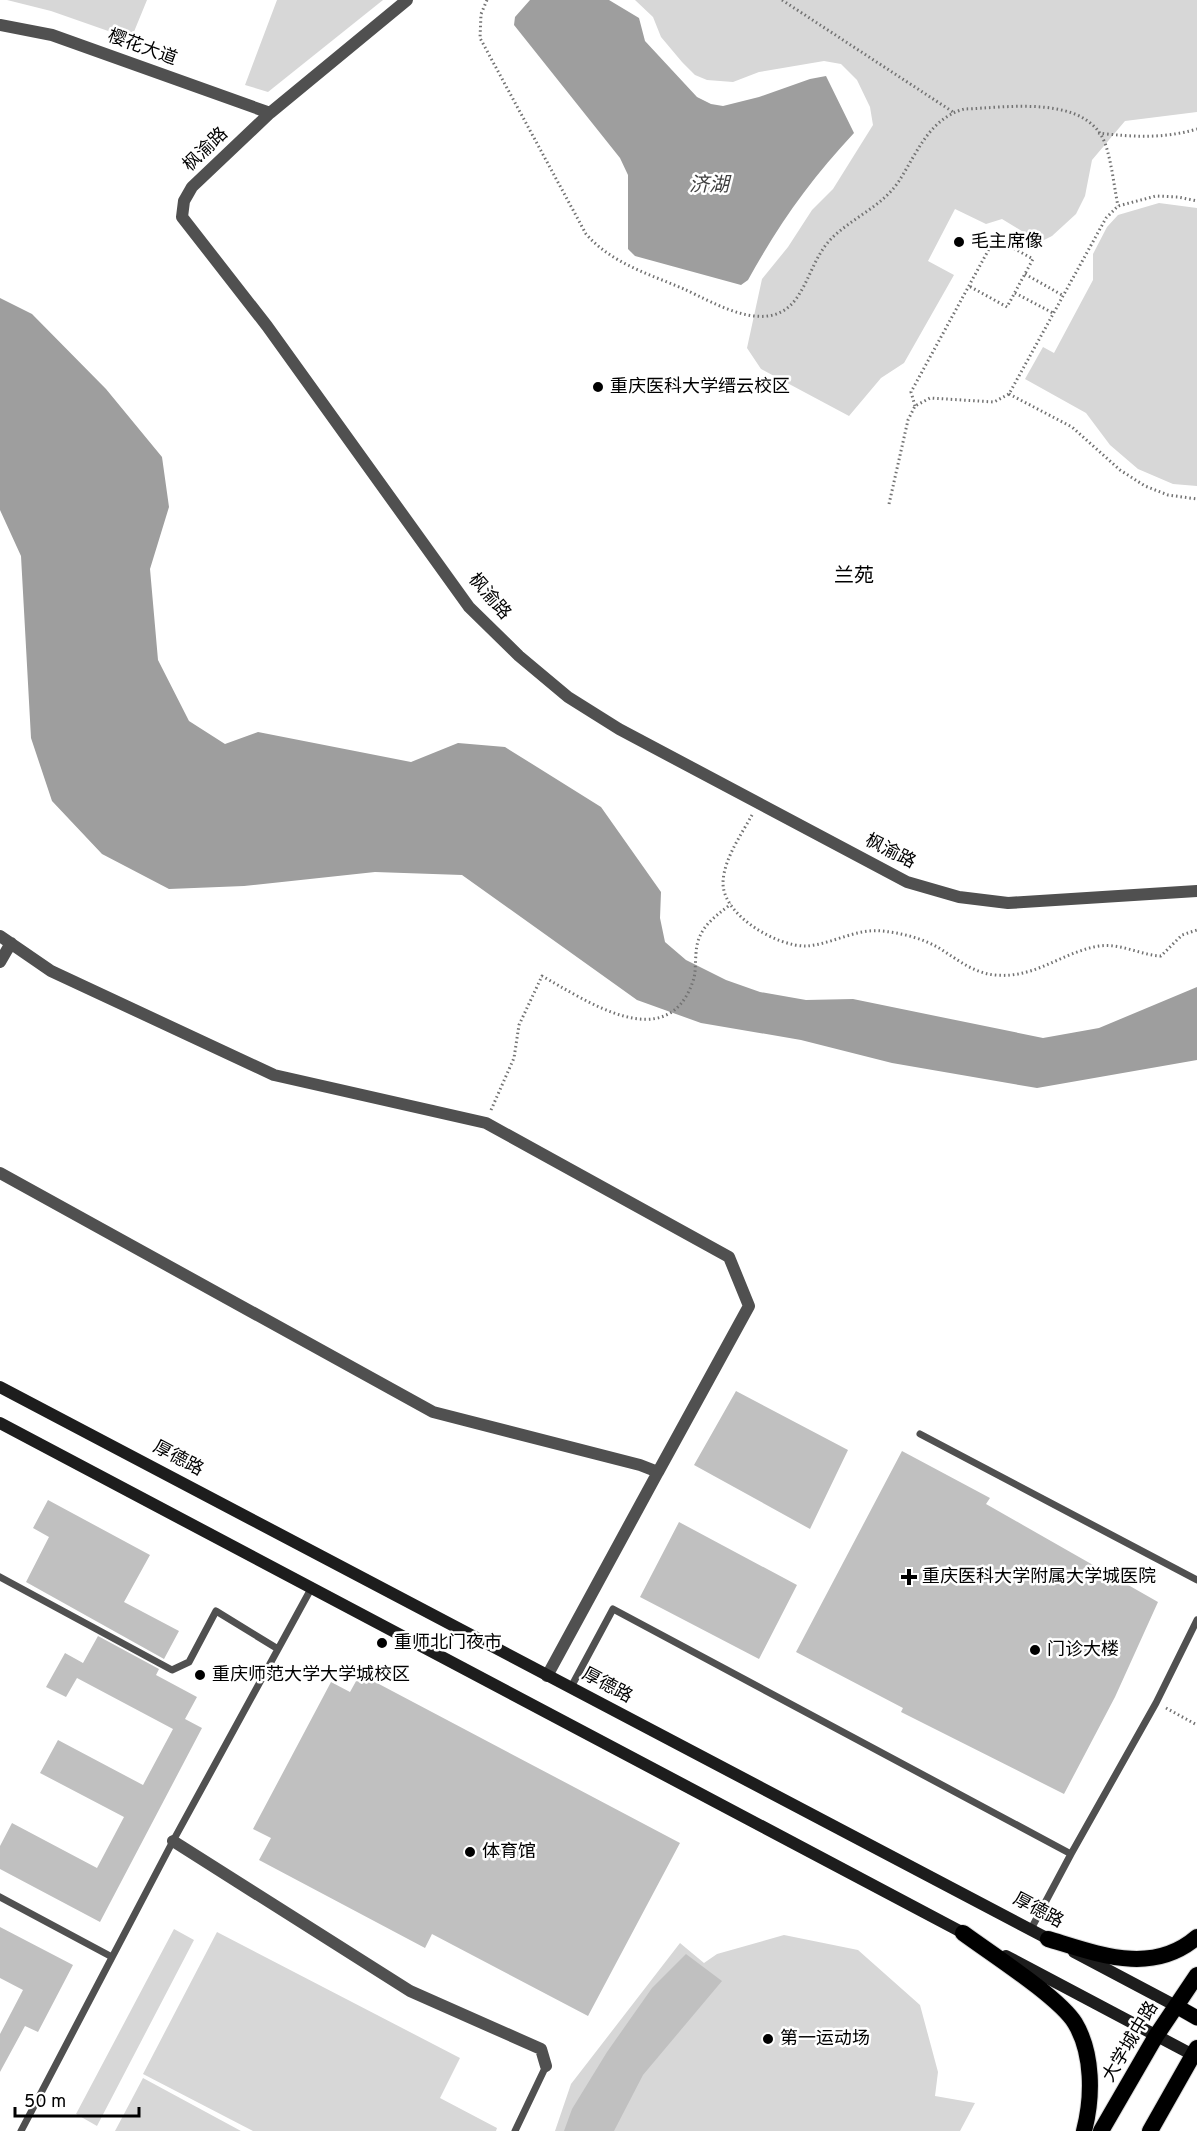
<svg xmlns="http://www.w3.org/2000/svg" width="1197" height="2131" font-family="Overpass,'Noto Sans SC',sans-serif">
  <rect width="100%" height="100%" fill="#fff"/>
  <path fill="#d7d7d7" d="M7,0H147L131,39L51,11Z
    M277,0H383L268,92L245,85Z
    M635,0H1197V112L1125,121L1092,160L1085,196L1076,214L1052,236L1040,242L1002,219L986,224L955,209L928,261L954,275L904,363L881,378L849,416L761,369L747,348L762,279L788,247L812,210L833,189L873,125L870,107L857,80L841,64L824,61L759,72L733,82L707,80L695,75L682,62L661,37L653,17Z
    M1159,203L1197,208V486L1173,484L1138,469L1110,445L1086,413L1025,379L1043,347L1054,353L1093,280V254L1107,227L1118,215Z
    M174,1929L194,1940L97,2126L76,2114Z
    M217,1932L460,2058L440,2098L497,2128L496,2131H253L143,2074Z
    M784,1935L858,1950L920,2005L938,2072L935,2096L975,2103L960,2131H555L571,2084L680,1943L704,1963L717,1954Z
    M143,2078L241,2131H115Z"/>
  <path fill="#9e9e9e" d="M530,0H609L639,18L645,41L697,97L711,104L723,106L759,97L810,79L826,76L854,133C810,180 779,224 748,280L741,285L635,256L628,249V175L620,158L514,25L515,17Z
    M0,298L32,314L106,389L162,457L169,507L150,569L158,660L189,721L225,744L258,732L411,762L458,743L505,747L601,807L661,892L660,918L665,942L686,960L726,980L760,992L806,1000L853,999L1043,1038L1099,1028L1197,987V1060L1037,1088L892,1063L801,1040L701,1023L637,1000L462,875L375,872L244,886L169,889L102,854L52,801L31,738L21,556L0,510Z"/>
  <path fill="#c0c0c0" d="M736,1391L848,1450L810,1529L694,1465Z
    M902,1451L990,1498L986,1504L1158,1602L1115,1697L1064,1794L901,1712L903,1708L796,1652Z
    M48,1500L150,1555L124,1602L179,1631L164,1659L26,1582L49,1537L33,1528Z
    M679,1522L797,1585L759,1659L640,1597Z
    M98,1636L159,1669L156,1675L197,1697L185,1719L202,1728L100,1922L0,1869V1846L12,1823L97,1868L124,1817L40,1773L58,1740L143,1785L173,1729L77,1678L66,1697L46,1687L65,1653L83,1663Z
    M360,1674L680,1843L588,2016L432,1934L425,1948L259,1860L271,1838L253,1829L331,1682L350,1692Z
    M0,1927L73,1965L38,2032L25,2026L0,2072V2034L23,1990L0,1978Z
    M686,1954L722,1981L643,2075L614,2131H564L572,2109L607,2052L652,1988Z"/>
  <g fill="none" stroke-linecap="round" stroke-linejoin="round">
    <defs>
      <path id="primary" d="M1176,2006L1197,2018"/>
      <path id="trunk" d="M963,1933C990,1953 1059,1997 1075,2023C1093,2053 1093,2097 1084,2131
        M1048,1939C1098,1954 1152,1976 1197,1937
        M1101,2131L1156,2036L1197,1975
        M1150,2131L1197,2048"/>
    </defs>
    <use href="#primary" stroke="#dbdbdb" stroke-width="16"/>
    <use href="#trunk" stroke="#dbdbdb" stroke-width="18"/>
    <path stroke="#727272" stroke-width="3" stroke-dasharray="1.5 3" stroke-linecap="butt" d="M487,0L481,14L480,38L586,234C611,263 649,274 684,289C715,303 768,337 796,299C809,281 815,256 830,240C851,218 882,207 899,181C917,153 929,119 964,109C1006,108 1089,93 1106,146C1112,165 1114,186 1118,206
      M782,0L953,112
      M1098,133C1133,137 1163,139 1197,129
      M1025,274L1062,295
      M1015,293L1053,313
      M1009,394L1072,427L1120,470L1145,486L1168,495L1197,499
      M915,406L911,392L995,238L1033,259L1007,307L969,286
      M889,504L908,420L915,406L930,398L994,402L1009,394L1106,218L1118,206L1156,196L1178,197L1197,201
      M752,815C741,835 724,859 723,882C722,915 777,947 807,946C832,944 857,928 882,931C901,933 922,938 939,948C957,959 973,973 995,975C1035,979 1062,952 1099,946C1121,943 1140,955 1161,956L1182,935L1197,930
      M491,1110L514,1058L519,1025L542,976C584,999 667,1058 693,981C696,973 695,963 696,954C697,929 712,919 731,904
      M1166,1708L1197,1725"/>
    <path stroke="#505050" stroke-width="7" d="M920,1434L1197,1580
      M0,1577L172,1670L189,1662L216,1611L278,1649
      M570,1689L613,1609L1071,1854L1156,1703L1197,1620
      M0,1897L112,1957
      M1031,1929L1071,1854
      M21,2131L173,1841L312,1587
      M515,2131L546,2066"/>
    <path stroke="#505050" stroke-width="12" d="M407,0L270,113L192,187L184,201L182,217L267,326L469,607L519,656L568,697L619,729L907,882L959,897L1008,903L1197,891
      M0,25L52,35L270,113
      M0,936L51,971L274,1075L486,1123L729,1257L749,1306L658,1472L640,1465L433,1412L0,1173
      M0,962L11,943
      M547,1676L658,1472
      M173,1841L410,1991L541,2049L546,2066"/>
    <path stroke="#1d1d1d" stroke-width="12" d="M0,1387L1056,1943
      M0,1423L969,1936
      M1074,1952L1176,2006
      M1006,1956L1193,2055"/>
    <use href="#primary" stroke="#000" stroke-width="15"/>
    <use href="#trunk" stroke="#000" stroke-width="16"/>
  </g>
  <g fill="#000" stroke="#fff" stroke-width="2">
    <circle cx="959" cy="242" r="6"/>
    <circle cx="598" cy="387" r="6"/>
    <path d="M906 1568h6v6h6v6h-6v6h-6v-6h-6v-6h6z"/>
    <circle cx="382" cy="1643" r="6"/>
    <circle cx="1035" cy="1650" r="6"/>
    <circle cx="200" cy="1675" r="6"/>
    <circle cx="470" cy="1852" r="6"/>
    <circle cx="768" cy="2039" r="6"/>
  </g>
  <g text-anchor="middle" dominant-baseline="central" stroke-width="5" stroke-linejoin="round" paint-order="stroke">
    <g font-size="18" fill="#000" stroke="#fff">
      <text transform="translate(142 48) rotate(20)">樱花大道</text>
      <text transform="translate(206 150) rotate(-44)">枫渝路</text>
      <text transform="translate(489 597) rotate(49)">枫渝路</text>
      <text transform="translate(890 852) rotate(27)">枫渝路</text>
      <text transform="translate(178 1459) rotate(28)">厚德路</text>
      <text transform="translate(607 1686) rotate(28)">厚德路</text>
      <text transform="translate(1038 1911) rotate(28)">厚德路</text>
      <text transform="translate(1131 2042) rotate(-59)">大学城中路</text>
    </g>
    <g font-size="18" fill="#000" stroke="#fff" text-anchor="start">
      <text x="971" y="242">毛主席像</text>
      <text x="610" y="387">重庆医科大学缙云校区</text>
      <text x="922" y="1577">重庆医科大学附属大学城医院</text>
      <text x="394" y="1643">重师北门夜市</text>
      <text x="1047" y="1650">门诊大楼</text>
      <text x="212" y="1675">重庆师范大学大学城校区</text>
      <text x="482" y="1852">体育馆</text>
      <text x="780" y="2039">第一运动场</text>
    </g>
    <g font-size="20" font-style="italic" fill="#3f3f3f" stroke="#fff">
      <text x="709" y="186">济湖</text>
    </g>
    <g font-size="20" fill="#000" stroke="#fff">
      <text x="854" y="577">兰苑</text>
    </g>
  </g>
  <path d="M15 2107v9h124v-9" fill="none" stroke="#000000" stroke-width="3"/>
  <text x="24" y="2107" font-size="18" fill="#000000" stroke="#ffffff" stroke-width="4.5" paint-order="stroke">50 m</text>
</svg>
